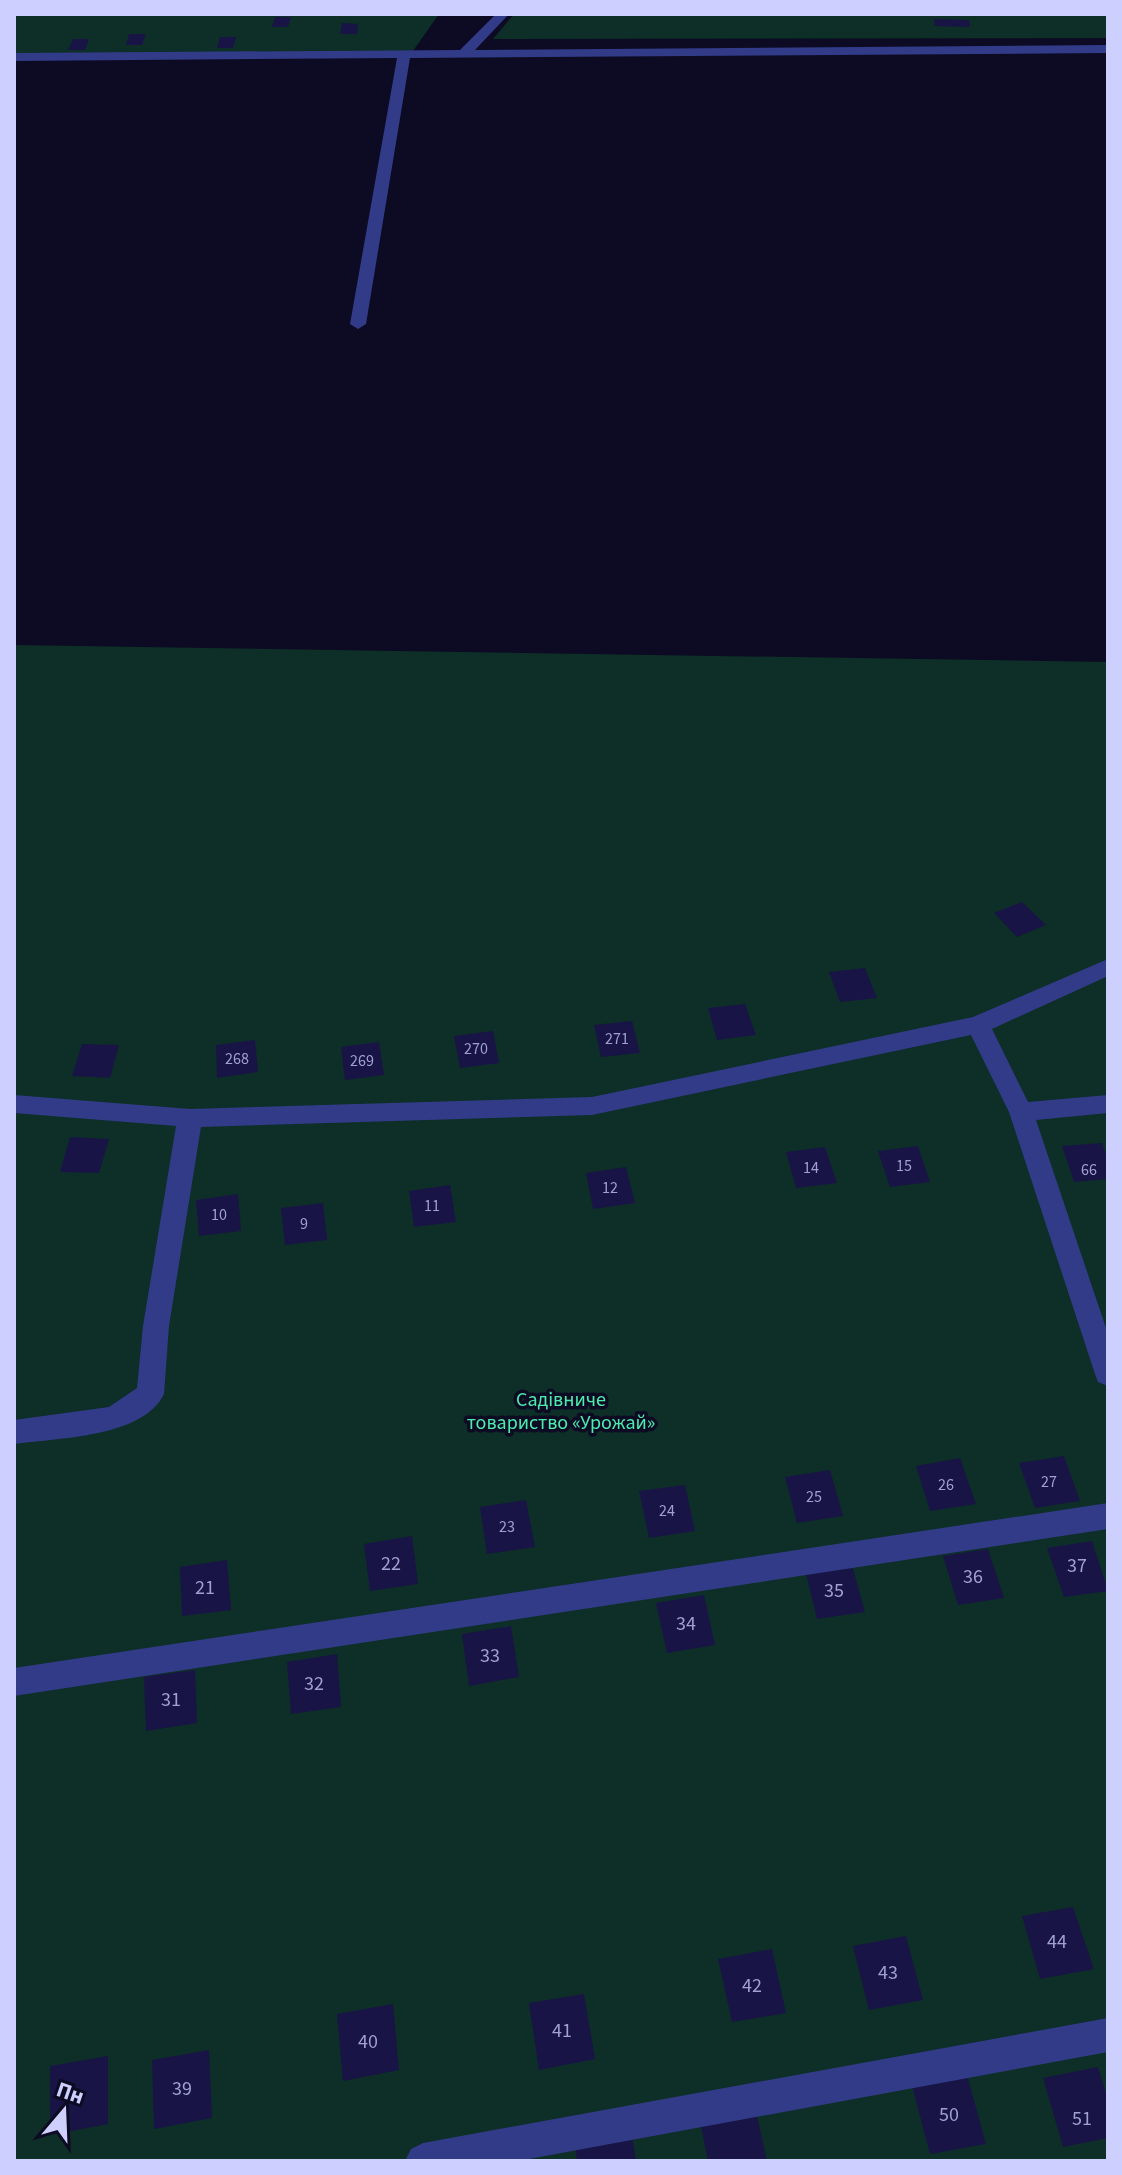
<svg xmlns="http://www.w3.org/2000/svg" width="1122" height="2175" font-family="'Source Sans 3',sans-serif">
  <rect width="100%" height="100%" fill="#0c0b23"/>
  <path fill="#0e2e28" d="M14,14H439L413,51L14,55Z
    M514,14H1108V38L493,39Z
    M14,645L1108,662V2161H14Z"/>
  <path fill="#181546" d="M275,17H291L288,27H272Z
    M934,19L969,20L970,27L935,26Z
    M342,23L358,24L357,34H340Z
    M129,34H146L142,45H126Z
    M220,37H236L233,48H217Z
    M73,39H89L85,50H68Z
    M1022,902L1046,925L1017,937L994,913Z
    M865,968L877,998L840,1002L829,972Z
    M745,1004L756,1035L717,1040L708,1008Z
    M632,1021L640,1053L601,1057L594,1025Z
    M493,1031L499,1063L460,1068L454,1036Z
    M255,1040L258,1072L217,1078L216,1045Z
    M379,1042L384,1075L345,1080L341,1047Z
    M82,1044L119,1045L110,1078L72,1076Z
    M70,1137L109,1139L99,1173L60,1172Z
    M1102,1143L1108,1160V1179L1074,1182L1062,1146Z
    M918,1146L930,1182L890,1187L878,1151Z
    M825,1147L837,1183L796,1188L786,1152Z
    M626,1167L635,1203L593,1209L586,1173Z
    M450,1185L456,1222L414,1227L409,1191Z
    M238,1194L241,1231L199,1236L196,1200Z
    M323,1203L327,1240L285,1245L281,1208Z
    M1064,1456L1080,1501L1035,1508L1019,1463Z
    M960,1458L976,1504L930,1511L916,1466Z
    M830,1470L843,1516L797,1523L785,1477Z
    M685,1485L695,1531L649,1538L639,1491Z
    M526,1500L535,1547L487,1554L480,1507Z
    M412,1536L418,1584L370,1591L364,1544Z
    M1092,1541L1108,1591L1064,1597L1047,1548Z
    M988,1549L1004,1598L958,1605L943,1556Z
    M227,1560L231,1610L182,1616L180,1567Z
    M851,1562L865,1612L817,1619L805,1569Z
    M704,1595L715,1645L667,1653L656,1603Z
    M511,1626L519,1677L469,1686L462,1634Z
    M337,1654L341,1707L291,1714L287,1662Z
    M195,1670L197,1723L146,1731L144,1677Z
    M1073,1907L1094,1969L1040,1979L1022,1916Z
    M906,1936L923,2000L869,2010L853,1946Z
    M772,1949L786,2013L732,2022L718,1959Z
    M584,1994L595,2059L539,2070L529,2003Z
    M393,2004L399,2070L343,2081L337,2014Z
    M209,2050L212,2118L154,2129L152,2060Z
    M108,2056V2124L50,2135V2066Z
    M1098,2067L1108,2100V2138L1063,2147L1043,2078Z
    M967,2075L986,2144L930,2154L912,2086Z
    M757,2116L767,2161H708L701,2126Z
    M631,2130L636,2161H577L574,2140Z"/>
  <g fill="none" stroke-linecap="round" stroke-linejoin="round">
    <path fill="#313b87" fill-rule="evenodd" d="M496,14H509L475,50L1108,45V53L410,58L366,324L358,329L350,324L397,58L14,61V53L460,50Z
      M1108,959V976L992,1029L1028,1102L1108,1095V1113L1036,1120L1108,1334V1386L1098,1382L1095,1374L1009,1112L971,1035L592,1115L201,1127L169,1326L164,1394C143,1438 56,1438 14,1444V1420L109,1407L137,1388L143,1326L176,1126L14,1113V1095L190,1109L592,1097L973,1017Z
      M1108,1503V1529L14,1696V1668Z
      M1108,2018V2052L518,2161H405L411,2149L423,2143Z"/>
  </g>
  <g text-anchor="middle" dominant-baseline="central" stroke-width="7" stroke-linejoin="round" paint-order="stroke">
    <g font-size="16" fill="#a0a0d1">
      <text x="617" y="1039">271</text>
      <text x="476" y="1049">270</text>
      <text x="237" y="1059">268</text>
      <text x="362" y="1061">269</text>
      <text x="904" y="1166">15</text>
      <text x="811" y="1168">14</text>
      <text x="1089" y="1170">66</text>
      <text x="610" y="1188">12</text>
      <text x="432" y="1206">11</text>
      <text x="219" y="1215">10</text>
      <text x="304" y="1224">9</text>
      <text x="1049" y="1482">27</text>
      <text x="946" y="1485">26</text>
      <text x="814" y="1497">25</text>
      <text x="667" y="1511">24</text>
      <text x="507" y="1527">23</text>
    </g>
    <g font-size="20" fill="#4cecac" stroke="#0c0b23">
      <text x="561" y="1400">Садівниче<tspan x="561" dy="23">товариство «Урожай»</tspan></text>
    </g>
    <g font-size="20" fill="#a0a0d1">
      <text x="391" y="1564">22</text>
      <text x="1077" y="1566">37</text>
      <text x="973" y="1577">36</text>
      <text x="205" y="1588">21</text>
      <text x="834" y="1591">35</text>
      <text x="686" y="1624">34</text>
      <text x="490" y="1656">33</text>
      <text x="314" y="1684">32</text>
      <text x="171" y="1700">31</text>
      <text x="1057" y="1942">44</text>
      <text x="888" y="1973">43</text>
      <text x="752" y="1986">42</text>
      <text x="562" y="2031">41</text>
      <text x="368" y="2042">40</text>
      <text x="182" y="2089">39</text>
      <text x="949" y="2115">50</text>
      <text x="1082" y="2119">51</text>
    </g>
  </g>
  <rect width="1122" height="2175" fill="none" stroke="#cdcfff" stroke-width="32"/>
  <g transform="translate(64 2111) rotate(19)" stroke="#0c0b23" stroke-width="6" paint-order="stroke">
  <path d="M0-6L14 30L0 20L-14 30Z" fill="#cdcfff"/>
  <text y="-12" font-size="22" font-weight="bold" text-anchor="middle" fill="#cdcfff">Пн</text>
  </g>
</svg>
